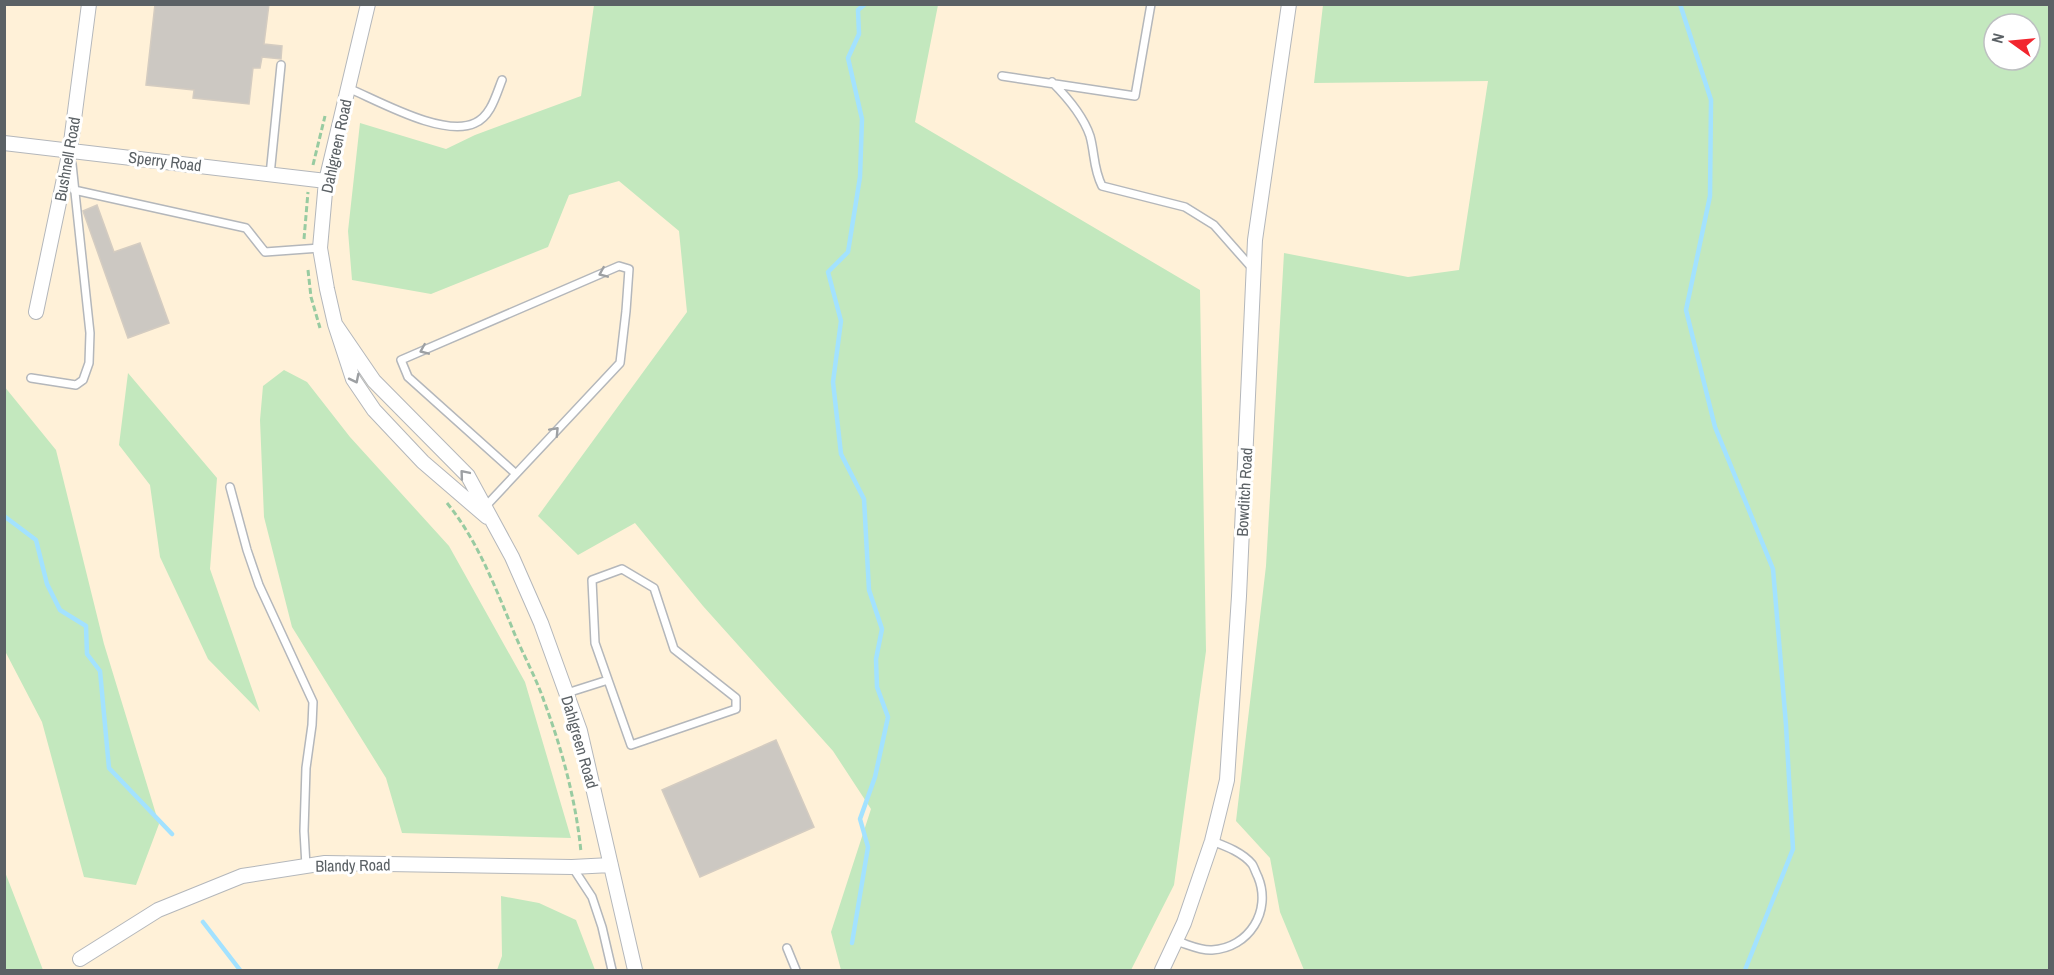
<svg xmlns="http://www.w3.org/2000/svg" width="2054" height="975" font-family="'Archivo Narrow',sans-serif">
  <rect width="100%" height="100%" fill="#efebe3"/>
  <path fill="#fff1d8" fill-rule="evenodd" d="M5,5H2049V970H5ZM1994,24H2030V60H1994Z"/>
  <path fill="#c3e8be" fill-rule="evenodd" d="M594,5H938L915,122L1200,290L1206,651L1174,885L1131,970H841L831,932L871,809L833,751L703,606L635,523L578,555L538,516L687,312L679,231L619,181L569,195L548,247L431,294L352,280L348,231L360,123L446,149L475,135L581,96Z
    M1323,5H2049V970H1304L1280,912L1270,858L1236,821L1266,566L1284,253L1408,277L1459,270L1488,81L1314,83ZM1994,24H2030V60H1994Z
    M284,370L307,382L350,437L449,546L525,682L571,838L402,833L386,778L292,627L264,517L260,420L263,386Z
    M128,373L217,478L210,569L260,712L208,659L160,557L150,485L119,445Z
    M4,386L56,450L104,644L159,824L136,885L84,877L42,722L5,651Z
    M4,872H5L43,970H5Z
    M501,896L539,903L576,920L595,970H497L502,956Z"/>
  <g fill="none" stroke-linecap="round" stroke-linejoin="round">
    <path stroke="#a3e2ff" stroke-width="4.5" d="M1680,4L1711,100L1710,196L1686,310L1715,427L1773,569L1786,725L1793,849L1745,970
      M4,516L36,540L47,584L60,610L86,626L87,654L100,671L109,768L172,834
      M203,922L240,970
      M852,943L868,847L860,819L875,777L888,717L877,687L876,659L882,629L869,590L864,499L841,454L833,382L841,321L828,272L848,252L860,177L862,119L848,58L859,34L858,10L865,4"/>
  </g>
  <path fill="#ccc8c2" stroke="#d4ccc1" stroke-width="1.5" d="M155,4H269L264,44L282,46L281,59L262,57L260,68H253L249,104L193,98L194,90L146,85Z
    M97,205L114,252L140,243L169,323L128,338L83,211Z
    M776,740L814,827L700,877L662,790Z"/>
  <g fill="none" stroke-linecap="round" stroke-linejoin="round">
    <defs>
      <path id="lane" d="M1002,76L1135,96L1151,4
        M1052,82C1067,97 1083,115 1090,136C1095,154 1093,168 1102,186L1185,207L1214,225L1252,268
        M348,88C379,101 444,138 475,123C491,116 496,95 502,80
        M270,175L281,65
        M74,190L246,228L265,252L320,248
        M31,378L76,385L83,380L89,363L90,333L72,164
        M230,487L247,550L259,585L313,702L312,725L306,768L304,831L306,866
        M485,507L620,363L626,311L629,269L619,266L401,360L408,377L515,473
        M567,693L608,680L631,745L736,709V698L674,649L654,588L622,569L592,580L595,643L608,680
        M573,868L592,897L602,927L612,970
        M1176,941C1187,944 1201,951 1212,950C1249,948 1272,911 1258,877C1256,873 1254,867 1252,864C1242,852 1225,846 1212,841
        M787,948L796,970"/>
      <path id="street" d="M368,4L326,181L320,248L327,289L335,324L353,379L374,410L423,462L487,517
        M4,143L326,181
        M36,312L70,150L89,4
        M335,324L374,381L468,476L512,557L541,623L580,731L635,970
        M80,959L158,910L242,876L325,863L572,867L611,865
        M1162,970L1184,923L1212,841L1227,780L1239,596L1255,240L1289,4"/>
    </defs>
    <use href="#lane" stroke="#b4b7bb" stroke-width="10"/>
    <use href="#street" stroke="#b4b7bb" stroke-width="16"/>
    <path stroke="#98cba1" stroke-width="3" stroke-dasharray="6 3" stroke-linecap="butt" d="M313,165L325,116
      M304,239L308,192
      M308,270L311,297L320,328
      M447,503C477,540 493,582 511,625C521,651 535,675 544,701C562,749 576,801 581,852"/>
    <use href="#lane" stroke="#fff" stroke-width="7"/>
    <use href="#street" stroke="#fff" stroke-width="14"/>
  </g>
  <defs><path id="oneway-chevron" d="M-2-3.5L2.5 0L-2 3.5" fill="none" stroke-width="1.6" stroke-linecap="round" stroke-linejoin="round" transform="scale(1.5)"/></defs>
  <g stroke="#9da0a3">
    <use href="#oneway-chevron" transform="translate(603 273) rotate(157)"/>
    <use href="#oneway-chevron" transform="translate(424 350) rotate(157)"/>
    <use href="#oneway-chevron" transform="translate(355 379) rotate(63)"/>
    <use href="#oneway-chevron" transform="translate(555 431) rotate(-47)"/>
    <use href="#oneway-chevron" transform="translate(464 474) rotate(-130)"/>
  </g>
  <g text-anchor="middle" dominant-baseline="central" stroke-width="6" stroke-linejoin="round" paint-order="stroke">
    <g font-size="16" fill="#5b6165" stroke="#fff">
      <text transform="translate(336 146) rotate(-78)">Dahlgreen Road</text>
      <text transform="translate(67 159) rotate(-80)">Bushnell Road</text>
      <text transform="translate(165 161) rotate(7)">Sperry Road</text>
      <text transform="translate(1244 492) rotate(-87)">Bowditch Road</text>
      <text transform="translate(580 742) rotate(74)">Dahlgreen Road</text>
      <text transform="translate(353 865) rotate(-1)">Blandy Road</text>
    </g>
  </g>
  <rect width="2054" height="975" fill="none" stroke="#5b6165" stroke-width="12"/>
  <g transform="translate(2012 42) rotate(285)"><circle r="28" fill="#ffffff" stroke="#bdc0c1" stroke-width="1.5"/>
  <path d="M0-4.5L10 22L0 15L-10 22Z" fill="#f2252e"/>
  <text y="-9" font-size="16" font-weight="bold" text-anchor="middle" fill="#5b6165">N</text>
  </g>
</svg>
